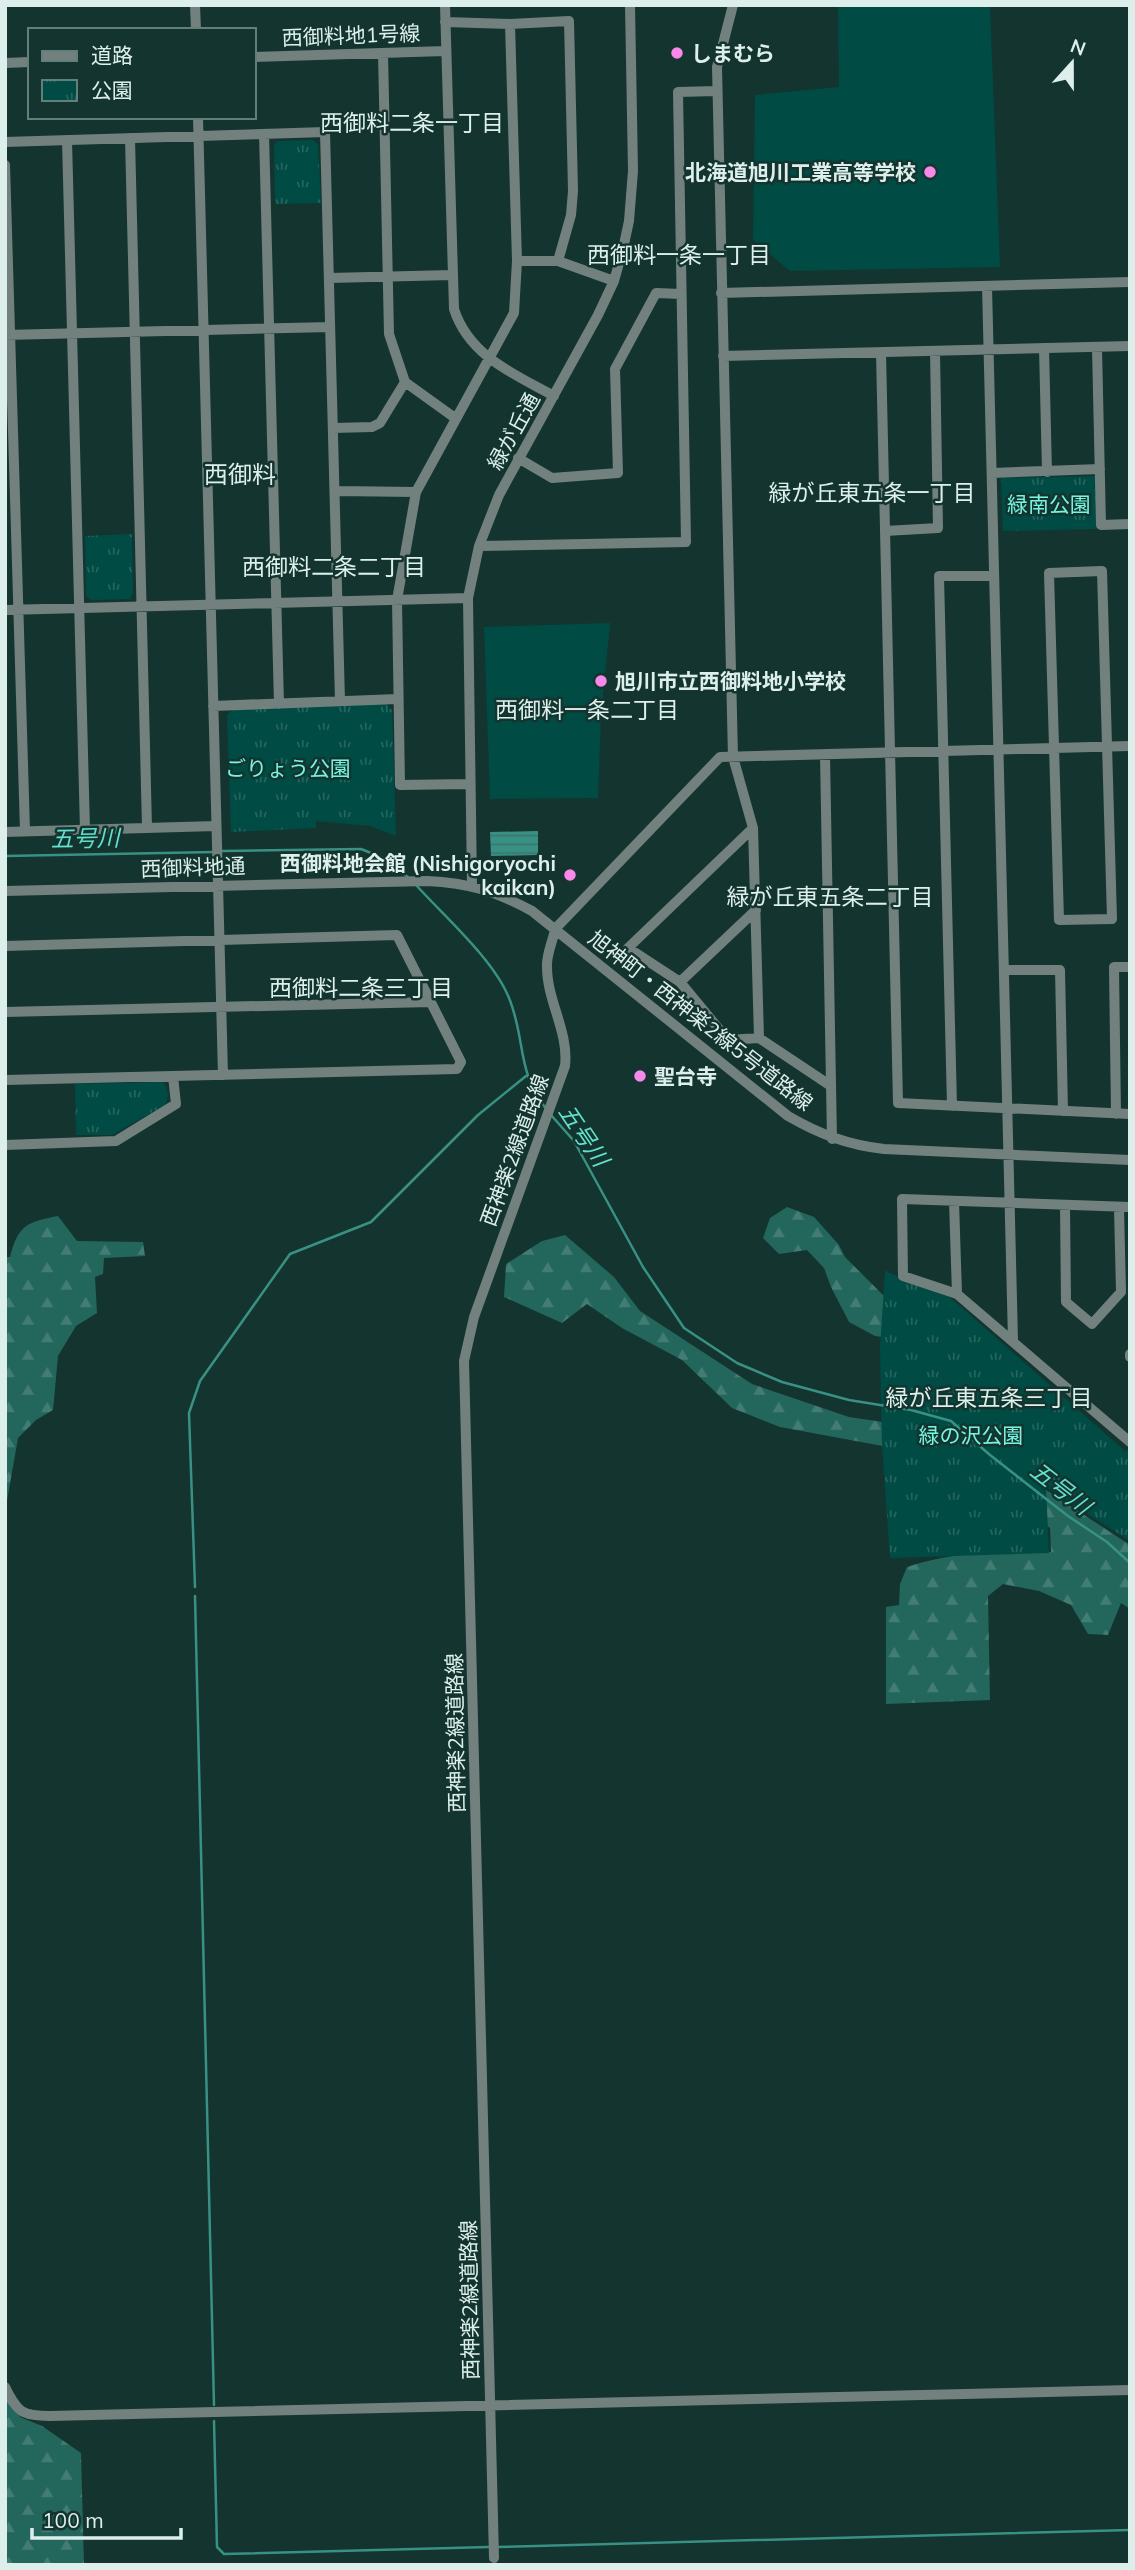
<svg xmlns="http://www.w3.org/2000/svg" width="1135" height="2570" font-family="Mulish,'Noto Sans JP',sans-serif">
  <defs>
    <pattern id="forest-firs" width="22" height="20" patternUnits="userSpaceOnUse" patternTransform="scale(1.75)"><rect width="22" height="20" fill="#23665c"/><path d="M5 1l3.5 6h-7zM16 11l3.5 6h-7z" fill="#427c74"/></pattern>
    <pattern id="park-tufts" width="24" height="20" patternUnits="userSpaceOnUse" patternTransform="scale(1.75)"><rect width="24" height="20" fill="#004b43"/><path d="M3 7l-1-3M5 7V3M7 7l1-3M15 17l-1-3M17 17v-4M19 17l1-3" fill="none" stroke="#25655e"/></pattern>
    <pattern id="water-rules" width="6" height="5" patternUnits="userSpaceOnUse" patternTransform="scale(1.75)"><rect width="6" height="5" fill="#399184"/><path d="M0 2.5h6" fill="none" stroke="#3c776e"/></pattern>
  </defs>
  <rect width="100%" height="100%" fill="#13342f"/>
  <path fill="#004b43" d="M838,5H990L1000,267L790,271L753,240L755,95L839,87Z
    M610,623L601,717L598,798L490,799L484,627Z"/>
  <path fill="url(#forest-firs)" d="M787,1207L814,1217L839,1245L845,1257L882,1294L914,1310L912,1341L875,1336L849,1322L831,1287L824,1268L807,1250L779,1254L763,1238L770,1218Z
    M58,1216L77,1241L143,1242L145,1256L104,1258L103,1274L95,1277L97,1313L76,1326L58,1356L53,1410L36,1420L18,1438L7,1501H5V1257H10C18,1225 27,1222 58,1216Z
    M565,1235L614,1277L640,1311L752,1384L849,1417L924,1428L888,1447L780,1427L732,1408L682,1360L622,1328L587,1304L562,1323L504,1297L506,1264L542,1241Z
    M1046,1490L1130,1545V1609L1121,1603L1108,1635L1088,1634L1071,1605L1039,1591L1003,1584L988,1596L990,1700L886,1704V1607L899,1605L900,1584L907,1567C954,1551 1002,1552 1051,1552L1050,1528L998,1491Z
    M5,2384L20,2417L42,2426L81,2453L84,2565H5Z"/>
  <path fill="url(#park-tufts)" d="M313,140L318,144L321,203L275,204L274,145L278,141Z
    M1096,476L1097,529L1003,531L1001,478Z
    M132,534L133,593L130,599L91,600L86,596L85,536Z
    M386,704L392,710L396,836L370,826L316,821V828L231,832L227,715L233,710Z
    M163,1082C169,1089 169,1097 165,1105L112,1135H76L75,1084Z
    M885,1271L951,1298L1125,1451H1130V1541L1046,1487L1049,1553L890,1558L882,1446L880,1348Z"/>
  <path fill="url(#water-rules)" d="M538,831V855L491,856L490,832Z"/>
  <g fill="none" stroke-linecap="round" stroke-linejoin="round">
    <path stroke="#399184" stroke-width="2.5" d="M222,851L361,849L386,859L409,878
      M5,856L215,852
      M416,885C445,917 494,960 509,998C526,1039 516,1072 547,1110
      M551,1115L574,1141L643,1267L684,1328L737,1363L782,1382L849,1400L911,1410L951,1421L990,1455L1068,1516L1107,1542L1130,1563
      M195,1587L189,1413L200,1381L290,1254L371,1222L478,1115L526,1076
      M195,1596L214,2405
      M214,2421L217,2547L224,2554L489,2547
      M498,2547L1130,2530"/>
    <path stroke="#72817e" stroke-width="10" d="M195,5L196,30
      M445,5L454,309C469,356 514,374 554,396
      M733,5L717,67L733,757L753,828L759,1038
      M445,22L510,24L569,21L573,191L571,215L558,261
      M383,53L389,334L405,382L455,418
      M254,57L445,51
      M5,63L30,62
      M198,117L223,1075
      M264,134L279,704
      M130,138L147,828
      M67,140L85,830
      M5,142L325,132L340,701
      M5,165L25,831
      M517,261H558L614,281
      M329,278L452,275
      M987,286L1013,1341
      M721,293L1130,282
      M5,335L330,327
      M1044,348L1047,472
      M1097,348L1101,525L1130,524
      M881,353L898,1103L1130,1114
      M723,356L1130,346
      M333,428L372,427L380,423L405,382
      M518,458L552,478L618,473L615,369L656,293L681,294
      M992,473L1100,469
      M335,491L416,492
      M885,531L938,528L935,351
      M479,546L686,542L678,92L717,91
      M1102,571L1112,919L1059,920L1049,573Z
      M5,610L468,598
      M213,706L398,699
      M825,755L832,1139
      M470,784L400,785L397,600L416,492L514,313L517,261L510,24
      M753,828L628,948L680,982L728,1040L759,1038L831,1086
      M5,832L216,826
      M472,885L468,598L479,546L499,495L598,315L614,281L623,249L629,221L633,171L630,5
      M5,891L427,881C469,883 495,891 532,911L788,1116C819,1134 848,1145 884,1149L1130,1160
      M5,946L397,935L461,1062L457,1069L5,1080
      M1004,970H1060L1063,1111
      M680,982L756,910
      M5,1012L430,1002
      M952,1106L939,576H994
      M1116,1114L1114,967H1130
      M5,1145L116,1141L176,1104L173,1076
      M954,1201L957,1294
      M1065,1206L1066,1302L1092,1324L1121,1292L1119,1208
      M1130,1207L902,1199L903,1276L957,1294L1130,1442
      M1130,1354V1357
      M5,2387C17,2412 22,2416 50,2416L1130,2390
      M494,2558L464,1361L474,1317L565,1066C569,1032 547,1001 547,967C546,955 553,941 555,929L720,757L1130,746"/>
  </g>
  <g fill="#f888ea" stroke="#13342f" stroke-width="2.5">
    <circle cx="677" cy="53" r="7"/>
    <circle cx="930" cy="172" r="7"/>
    <circle cx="601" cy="681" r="7"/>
    <circle cx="570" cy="875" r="7"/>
    <circle cx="640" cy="1076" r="7"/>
  </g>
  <g text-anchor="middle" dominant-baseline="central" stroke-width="5" stroke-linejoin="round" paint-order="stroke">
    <g font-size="21" fill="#ddefeb" stroke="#13342f">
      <text transform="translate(351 35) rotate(-2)">西御料地1号線</text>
      <text transform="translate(513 431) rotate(-61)">緑が丘通</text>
      <text transform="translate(193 867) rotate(-2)">西御料地通</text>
      <text transform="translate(701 1020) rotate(38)">旭神町・西神楽2線5号道路線</text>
      <text transform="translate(514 1150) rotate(-70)">西神楽2線道路線</text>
      <text transform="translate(455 1733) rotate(-91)">西神楽2線道路線</text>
      <text transform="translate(469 2300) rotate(-91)">西神楽2線道路線</text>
    </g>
    <g font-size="21" font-weight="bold" fill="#ddefeb" stroke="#13342f" text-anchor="start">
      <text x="691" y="53">しまむら</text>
      <text x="916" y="172" text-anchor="end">北海道旭川工業高等学校</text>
      <text x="615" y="681">旭川市立西御料地小学校</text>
      <text x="556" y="863" text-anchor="end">西御料地会館 (Nishigoryochi<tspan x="556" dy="24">kaikan)</tspan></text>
      <text x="654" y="1076">聖台寺</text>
    </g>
    <g font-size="21" fill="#77f4e0" stroke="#13342f">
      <text x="1049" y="504">緑南公園</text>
      <text x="288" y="768">ごりょう公園</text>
      <text x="971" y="1435">緑の沢公園</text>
    </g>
    <g font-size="23" fill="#ddefeb" stroke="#13342f">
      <text x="412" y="122">西御料二条一丁目</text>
      <text x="679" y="254">西御料一条一丁目</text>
      <text x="872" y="492">緑が丘東五条一丁目</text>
      <text x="334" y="566">西御料二条二丁目</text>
      <text x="587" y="709">西御料一条二丁目</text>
      <text x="830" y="896">緑が丘東五条二丁目</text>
      <text x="361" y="987">西御料二条三丁目</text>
      <text x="989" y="1397">緑が丘東五条三丁目</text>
    </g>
    <g font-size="23" font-style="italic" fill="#62e0cd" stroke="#13342f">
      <text transform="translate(85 838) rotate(-1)">五号川</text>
      <text transform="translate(584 1135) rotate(56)">五号川</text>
      <text transform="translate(1061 1488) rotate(38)">五号川</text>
    </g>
    <g font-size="24" fill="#ddefeb" stroke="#13342f">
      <text x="240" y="474">西御料</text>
    </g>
  </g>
  <rect width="1135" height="2570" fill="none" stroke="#ddefeb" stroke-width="14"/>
  <rect x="28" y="28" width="228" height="91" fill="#13342f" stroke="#647f7a" stroke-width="2"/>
  <rect x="42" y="51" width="35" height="10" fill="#72817e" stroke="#647f7a" stroke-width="2"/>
  <text x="91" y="63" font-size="21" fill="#ddefeb">道路</text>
  <rect x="42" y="80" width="35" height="21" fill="url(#park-tufts)" stroke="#647f7a" stroke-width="2"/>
  <text x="91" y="98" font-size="21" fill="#ddefeb">公園</text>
  <g transform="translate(1072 63) rotate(21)" stroke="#13342f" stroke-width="5" paint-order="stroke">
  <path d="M0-5L12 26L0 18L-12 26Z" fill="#ddefeb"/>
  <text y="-10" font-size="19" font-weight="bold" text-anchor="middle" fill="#ddefeb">N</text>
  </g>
  <path d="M32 2528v10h149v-10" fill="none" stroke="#ddefeb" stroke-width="3.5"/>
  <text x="42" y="2528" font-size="21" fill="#ddefeb" stroke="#13342f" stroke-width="5" paint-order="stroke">100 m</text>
</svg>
